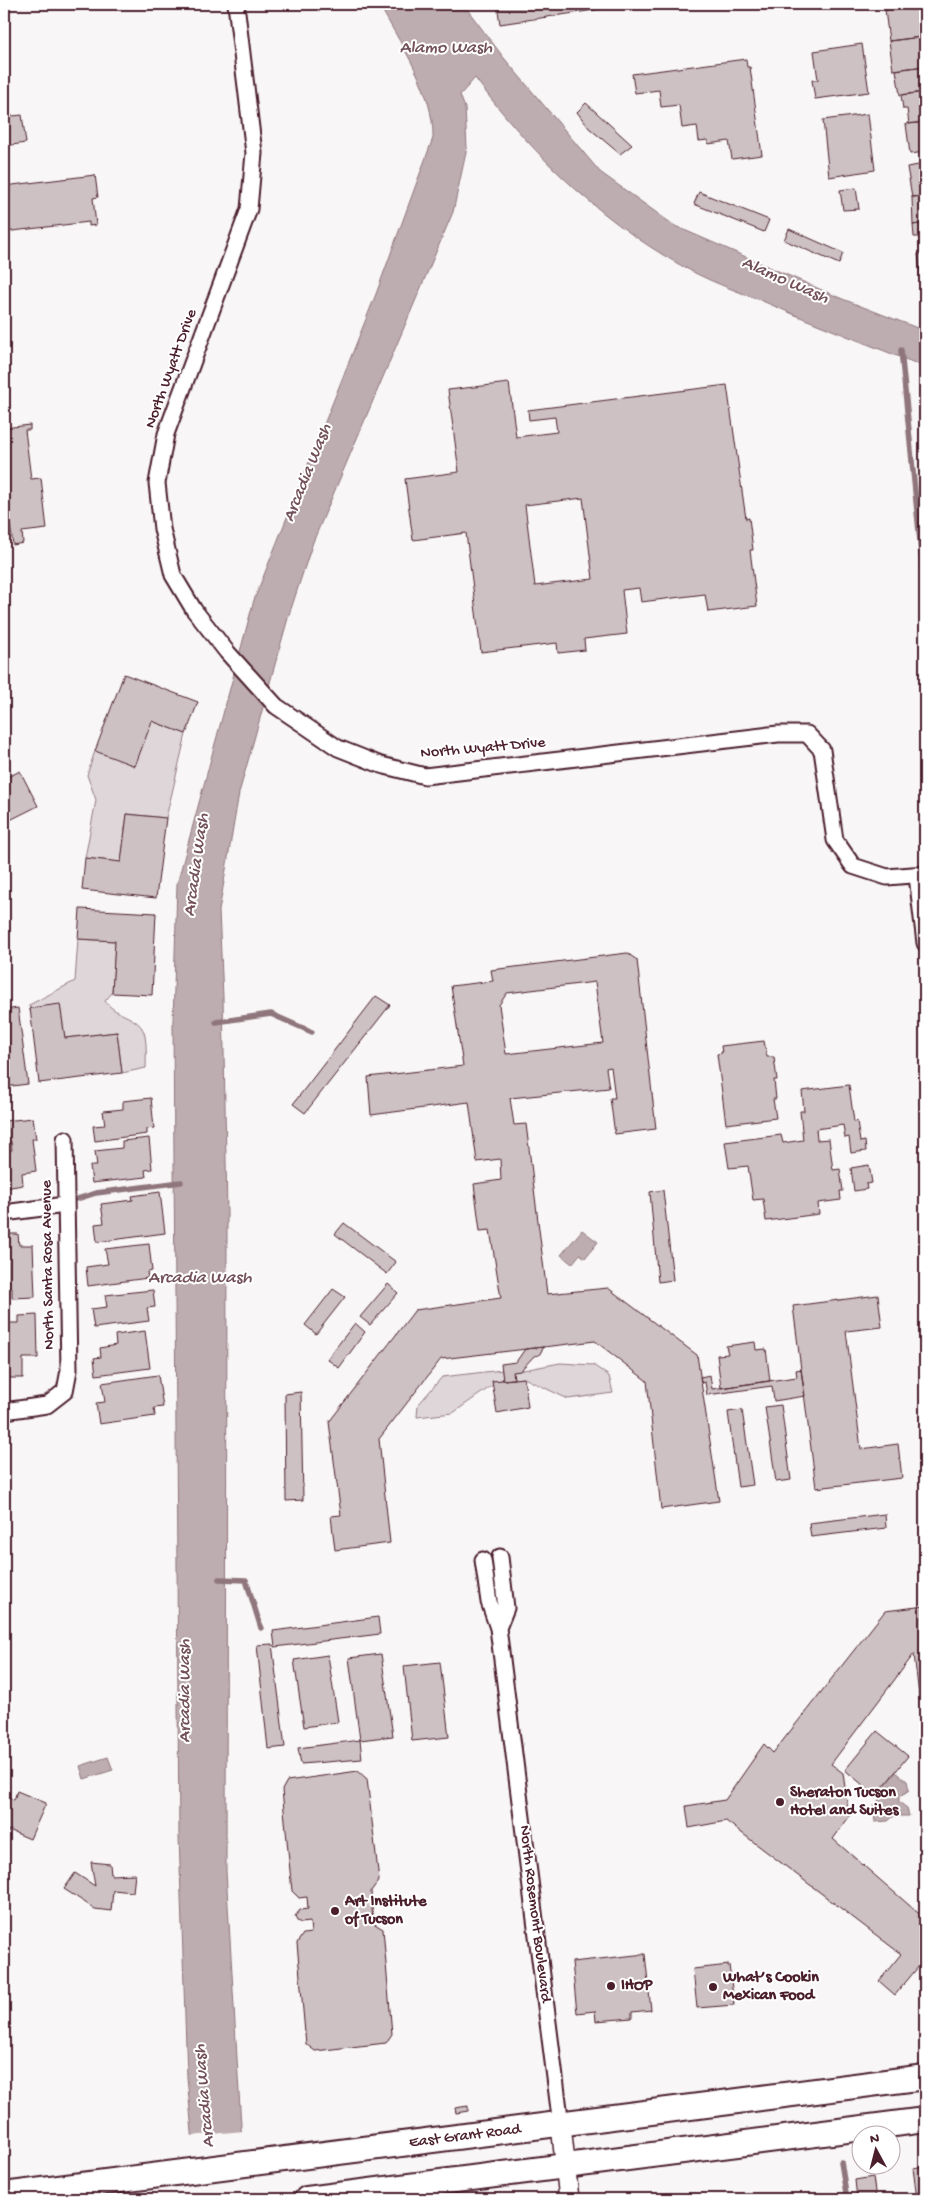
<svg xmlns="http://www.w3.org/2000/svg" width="929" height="2203" font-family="'Gochi Hand',sans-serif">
  <rect width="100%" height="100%" fill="#f8f6f7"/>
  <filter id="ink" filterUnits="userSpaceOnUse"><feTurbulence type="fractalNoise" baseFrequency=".02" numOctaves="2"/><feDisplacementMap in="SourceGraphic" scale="10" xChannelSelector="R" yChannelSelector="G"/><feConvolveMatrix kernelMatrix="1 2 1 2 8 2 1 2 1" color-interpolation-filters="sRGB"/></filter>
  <g filter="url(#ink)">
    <path fill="#ded6d9" stroke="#947a82" d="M152,721L186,734L166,818L127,814L121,862L85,858L96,800L87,775L95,751Z
      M78,939L115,941L112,993L105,1001C117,1018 141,1015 145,1036C147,1046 146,1058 146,1068L122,1073L117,1032L65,1038L60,1005L30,1011L29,1005L75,981Z
      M560,1363L593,1365L609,1376L613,1393L568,1399L524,1378L514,1379L513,1372Z
      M502,1370L503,1380L493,1381V1385L453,1413L417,1417L418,1405L442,1377Z"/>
    <path fill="#bdadb0" stroke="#8f747b" d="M379,4H463L504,58L600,172L675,226L840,298L925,331V367C870,345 815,324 760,300C739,292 717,284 697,274C609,229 534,157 475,78L460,95L465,108L467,148L453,212L313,542L288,618L239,793L219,911L223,997L227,1215L226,1871L242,2143L198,2199L187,2077L179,1836L173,1023L177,884L254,600L376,294L433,138C434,90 401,46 379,4Z
      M582,1230L598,1242L585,1258L580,1254L572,1264L561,1255Z
      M108,1757L113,1770L84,1779L80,1766Z
      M896,1772L907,1781L909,1790L899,1797V1802L907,1808L909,1816H894L888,1821L875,1822L873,1807L887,1790L886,1784Z"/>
    <path fill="#f8f6f7" d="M244,2131L251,2199H196L190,2136Z"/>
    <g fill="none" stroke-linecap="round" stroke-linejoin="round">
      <path stroke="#8f747b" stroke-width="5.5" d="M901,350L925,592
        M216,1022L271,1014L312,1032
        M77,1199L96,1193L181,1182
        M219,1579L246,1580L261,1628
        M841,2162L847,2199"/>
    </g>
    <path fill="#cdc1c4" stroke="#4a1f2b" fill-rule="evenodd" d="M497,4H635L500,24Z
      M884,4H925V5L885,10Z
      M925,5V16L919,17L921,37L889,41L885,10Z
      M921,37H925V66L893,70L889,41Z
      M862,44L869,92L815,99L812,80H818L814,51Z
      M746,59L747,67H750L762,155L732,159L729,141L708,144V140L699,141L697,126L682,128L679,105L661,107L659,90L635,93L632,74Z
      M925,66V92L900,95L896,70Z
      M4,84L7,109H4Z
      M925,92V122L909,124L907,109H903L901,95Z
      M586,103L632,145L620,154L589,128L577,112Z
      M868,114L875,170L829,177L823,120Z
      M22,115L26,143L4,146V117Z
      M925,122V152L910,154L906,124Z
      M925,164V196L912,197L907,167Z
      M95,175L98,197L93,198L96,225L89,226V222L4,232V186Z
      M856,188L859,209L843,210L840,190Z
      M699,192L769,220L764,232L694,204Z
      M925,196V223L913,225L912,197Z
      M925,223V253L921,254L919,237H914L913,225Z
      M789,229L843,253L839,264L784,240Z
      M925,253V283H921L918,254Z
      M509,383L516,437L557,432L555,417L529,420L528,410L727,385L746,519L749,518L753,550H750L757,606L708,612L705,594L641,602L639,588L622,590L627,634L584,639L585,650L558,653L557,643L481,652L466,533L413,540L405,479L459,472L448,390ZM583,498L593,579L535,586L525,505Z
      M30,425V430H25L31,479L41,478L47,529L22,532L23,543L13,545L8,509H4V428Z
      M124,674L198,702L186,734L152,721L135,766L95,751Z
      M20,771L38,806L4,823V779Z
      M127,814L166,818L156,898L82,890L85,858L121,862Z
      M80,909L156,913L152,995L112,993L115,941L78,939Z
      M627,953L637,960L656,1129L615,1134L610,1098H615L611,1067L606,1068L609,1088L510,1098L514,1125L526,1124L547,1294L608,1288L697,1355L719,1501L661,1509L647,1381L595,1341L441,1359L379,1439L390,1543L335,1550L331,1516L341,1515L329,1422L415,1310L501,1298L490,1230L480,1231L474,1184L501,1180L500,1159L477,1162L469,1102L371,1115L368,1077L463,1066L451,986L493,981L491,970ZM595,982L603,1043L506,1054L499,1005L507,993Z
      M376,996L390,1005L305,1113L293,1104Z
      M60,1004L65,1038L117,1032L122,1073L39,1083L30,1008Z
      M18,1008L28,1084L4,1087V1010Z
      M764,1041L767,1057H774L777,1080H774L776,1099H773L776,1118L726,1124L717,1054L722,1053L721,1046Z
      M849,1085L854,1122L857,1121L860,1142L865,1141L866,1151L851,1153L849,1137L845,1138L843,1125L816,1129L817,1140L829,1139L833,1170L840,1169L843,1191H840L841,1200L818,1203L819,1214L766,1221L763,1199L753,1200L748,1166L729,1168L725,1142L781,1135L783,1143L803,1140L800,1111H804L802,1091Z
      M151,1098L154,1128L147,1129V1134L95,1141L93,1126L105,1125L103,1111L123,1109V1101Z
      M33,1118L36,1139H32L36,1171L22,1173L23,1185L5,1188L4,1152L12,1150L11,1142L4,1143V1121Z
      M149,1138L152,1169L145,1170L146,1177L92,1183L90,1166H97L95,1151L122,1148V1141Z
      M869,1165L872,1183L866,1184L867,1189L854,1191L851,1168Z
      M663,1190L673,1280L658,1282L650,1192Z
      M160,1192L165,1233L97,1242L95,1224L104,1223L101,1204L133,1200L132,1196Z
      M344,1223L396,1262L387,1274L335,1234Z
      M4,1234H18L19,1245H33L35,1297L12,1298V1288H4Z
      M149,1244L152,1271L147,1272L148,1278L88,1286L86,1267L108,1264L105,1249Z
      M388,1284L398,1293L370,1325L360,1317Z
      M333,1289L345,1297L316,1334L305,1325Z
      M153,1290L155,1307L147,1308L149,1321L94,1328L91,1309L107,1307L105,1295Z
      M878,1295L882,1327L846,1331L861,1449L898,1444L902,1478L816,1488L793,1306Z
      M37,1315L38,1358H23V1378H4V1323H19V1316Z
      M355,1323L365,1332L339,1368L327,1359Z
      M145,1331L150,1368L96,1375L94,1358L101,1357L100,1348L116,1345L115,1335Z
      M755,1342L756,1350L766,1349L770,1381L721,1388L717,1355L728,1354L726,1346Z
      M544,1347L539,1355L534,1356L520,1371L513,1372L514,1379L503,1380L501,1364L516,1362L525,1349Z
      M801,1369L805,1396L774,1401L772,1386L707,1395L705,1382L701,1383L700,1377L710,1375L712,1389L797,1377L796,1370Z
      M158,1375L163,1407L154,1408L155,1416L99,1424L96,1403L105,1402L102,1383Z
      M524,1378L528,1407L497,1413L492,1381Z
      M301,1392L303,1500L286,1501L285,1394Z
      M781,1405L791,1480L776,1482L765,1407Z
      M742,1410L753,1485L738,1487L728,1412Z
      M885,1514L886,1528L811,1537L809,1523Z
      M925,1606V1745L914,1654L831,1764L843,1773L849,1817L833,1839L925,1919V1971L919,1966L895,1995L879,1981L901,1954L726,1821L689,1828L686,1806L725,1800L764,1744L773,1753L885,1611Z
      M378,1617L380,1634L275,1647L273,1631Z
      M272,1644L285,1747L268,1749L257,1645Z
      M381,1654L393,1736L360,1740L349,1658Z
      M328,1655L338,1722L304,1727L294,1660Z
      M440,1662L449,1737L412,1741L404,1666Z
      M877,1731L908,1756L876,1796L845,1770Z
      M360,1740L362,1759L301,1764L298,1748Z
      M358,1771L367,1779L379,1880L371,1891L373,1923L383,1929L392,2034L386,2043L315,2051L306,2044L297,1943L303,1934L311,1933L310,1922L301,1923L297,1921L295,1916L300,1910L308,1909L307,1897L299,1898L292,1891L282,1790L287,1781Z
      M17,1791L46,1803L30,1839L9,1830L4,1843V1796L14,1800Z
      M91,1862L110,1864L111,1875L135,1874L133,1892L113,1890L111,1911L95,1909L64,1889L75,1873L95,1886Z
      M645,1954L651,2010L632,2012V2018L596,2021L595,2011L577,2013L572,1962Z
      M729,1965L734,2005L697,2008L693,1969Z
      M468,2106V2111L456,2113L455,2108Z
      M925,2166V2199H917L913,2168Z
      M873,2177L876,2199H857L855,2180Z"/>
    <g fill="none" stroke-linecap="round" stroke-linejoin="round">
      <defs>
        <path id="minor" d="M236,4L254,153L249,209L166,434L157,483L162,529L173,575L194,610L227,652L276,706L338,748L381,765L425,776L778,734H807L822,750L835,840L853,866L887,877L925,874
          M917,876L925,943
          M4,1213L65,1205
          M4,1411L47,1405L65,1391L69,1370L65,1139
          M483,1560L489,1602L498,1628L561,2125
          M498,1628L506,1608L500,1557"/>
        <path id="tertiary" d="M561,2125L569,2199"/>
        <path id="primary" d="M4,2195L925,2077
          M307,2199L925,2120"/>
      </defs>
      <use href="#minor" stroke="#4a1f2b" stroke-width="19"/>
      <use href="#tertiary" stroke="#4a1f2b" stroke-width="22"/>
      <use href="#primary" stroke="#4a1f2b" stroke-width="28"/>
      <use href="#minor" stroke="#fff" stroke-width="15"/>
      <use href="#tertiary" stroke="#fff" stroke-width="19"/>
      <use href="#primary" stroke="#fff" stroke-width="24"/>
    </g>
  </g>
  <g fill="#4a1f2b" stroke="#fff" stroke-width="2">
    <circle cx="780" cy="1802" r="5"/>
    <circle cx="335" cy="1911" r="5"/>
    <circle cx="611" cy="1986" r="5"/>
    <circle cx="713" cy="1987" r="5"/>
  </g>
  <g text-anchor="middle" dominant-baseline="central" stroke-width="4" stroke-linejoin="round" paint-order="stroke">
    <g font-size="16" fill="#4a1f2b" stroke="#fff">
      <text transform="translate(172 369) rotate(-70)">North Wyatt Drive</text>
      <text transform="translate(483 749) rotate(-5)">North Wyatt Drive</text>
      <text transform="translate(49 1265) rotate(-91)">North Santa Rosa Avenue</text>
      <text transform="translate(534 1914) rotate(83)">North Rosemont Boulevard</text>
      <text transform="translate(465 2137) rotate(-7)">East Grant Road</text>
    </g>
    <g font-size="16" font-weight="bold" fill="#4a1f2b" stroke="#fff" text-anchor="start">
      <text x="790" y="1793">Sheraton Tucson<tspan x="790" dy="18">Hotel and Suites</tspan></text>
      <text x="345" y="1902">Art Institute<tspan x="345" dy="18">of Tucson</tspan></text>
      <text x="723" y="1978">What’s Cookin<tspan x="723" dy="18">Mexican Food</tspan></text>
      <text x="621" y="1986">IHOP</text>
    </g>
    <g font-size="18" font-style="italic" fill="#72515a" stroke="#fff">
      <text x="446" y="48">Alamo Wash</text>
      <text transform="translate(785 281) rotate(24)">Alamo Wash</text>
      <text transform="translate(308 473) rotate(-68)">Arcadia Wash</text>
      <text transform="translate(197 865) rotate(-82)">Arcadia Wash</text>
      <text x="200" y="1278">Arcadia Wash</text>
      <text transform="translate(185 1691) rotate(-90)">Arcadia Wash</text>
      <text transform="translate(205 2096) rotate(-95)">Arcadia Wash</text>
    </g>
  </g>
  <rect width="929" height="2203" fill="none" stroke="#fff" stroke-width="20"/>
  <rect x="10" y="10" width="909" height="2183" fill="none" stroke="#4a1f2b" stroke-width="2" filter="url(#ink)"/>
  <g transform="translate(876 2150) rotate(353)"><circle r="24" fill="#ffffff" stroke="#b7a5aa"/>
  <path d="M0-4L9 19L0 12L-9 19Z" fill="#4a1f2b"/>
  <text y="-8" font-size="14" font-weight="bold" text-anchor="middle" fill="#4a1f2b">N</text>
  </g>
</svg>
